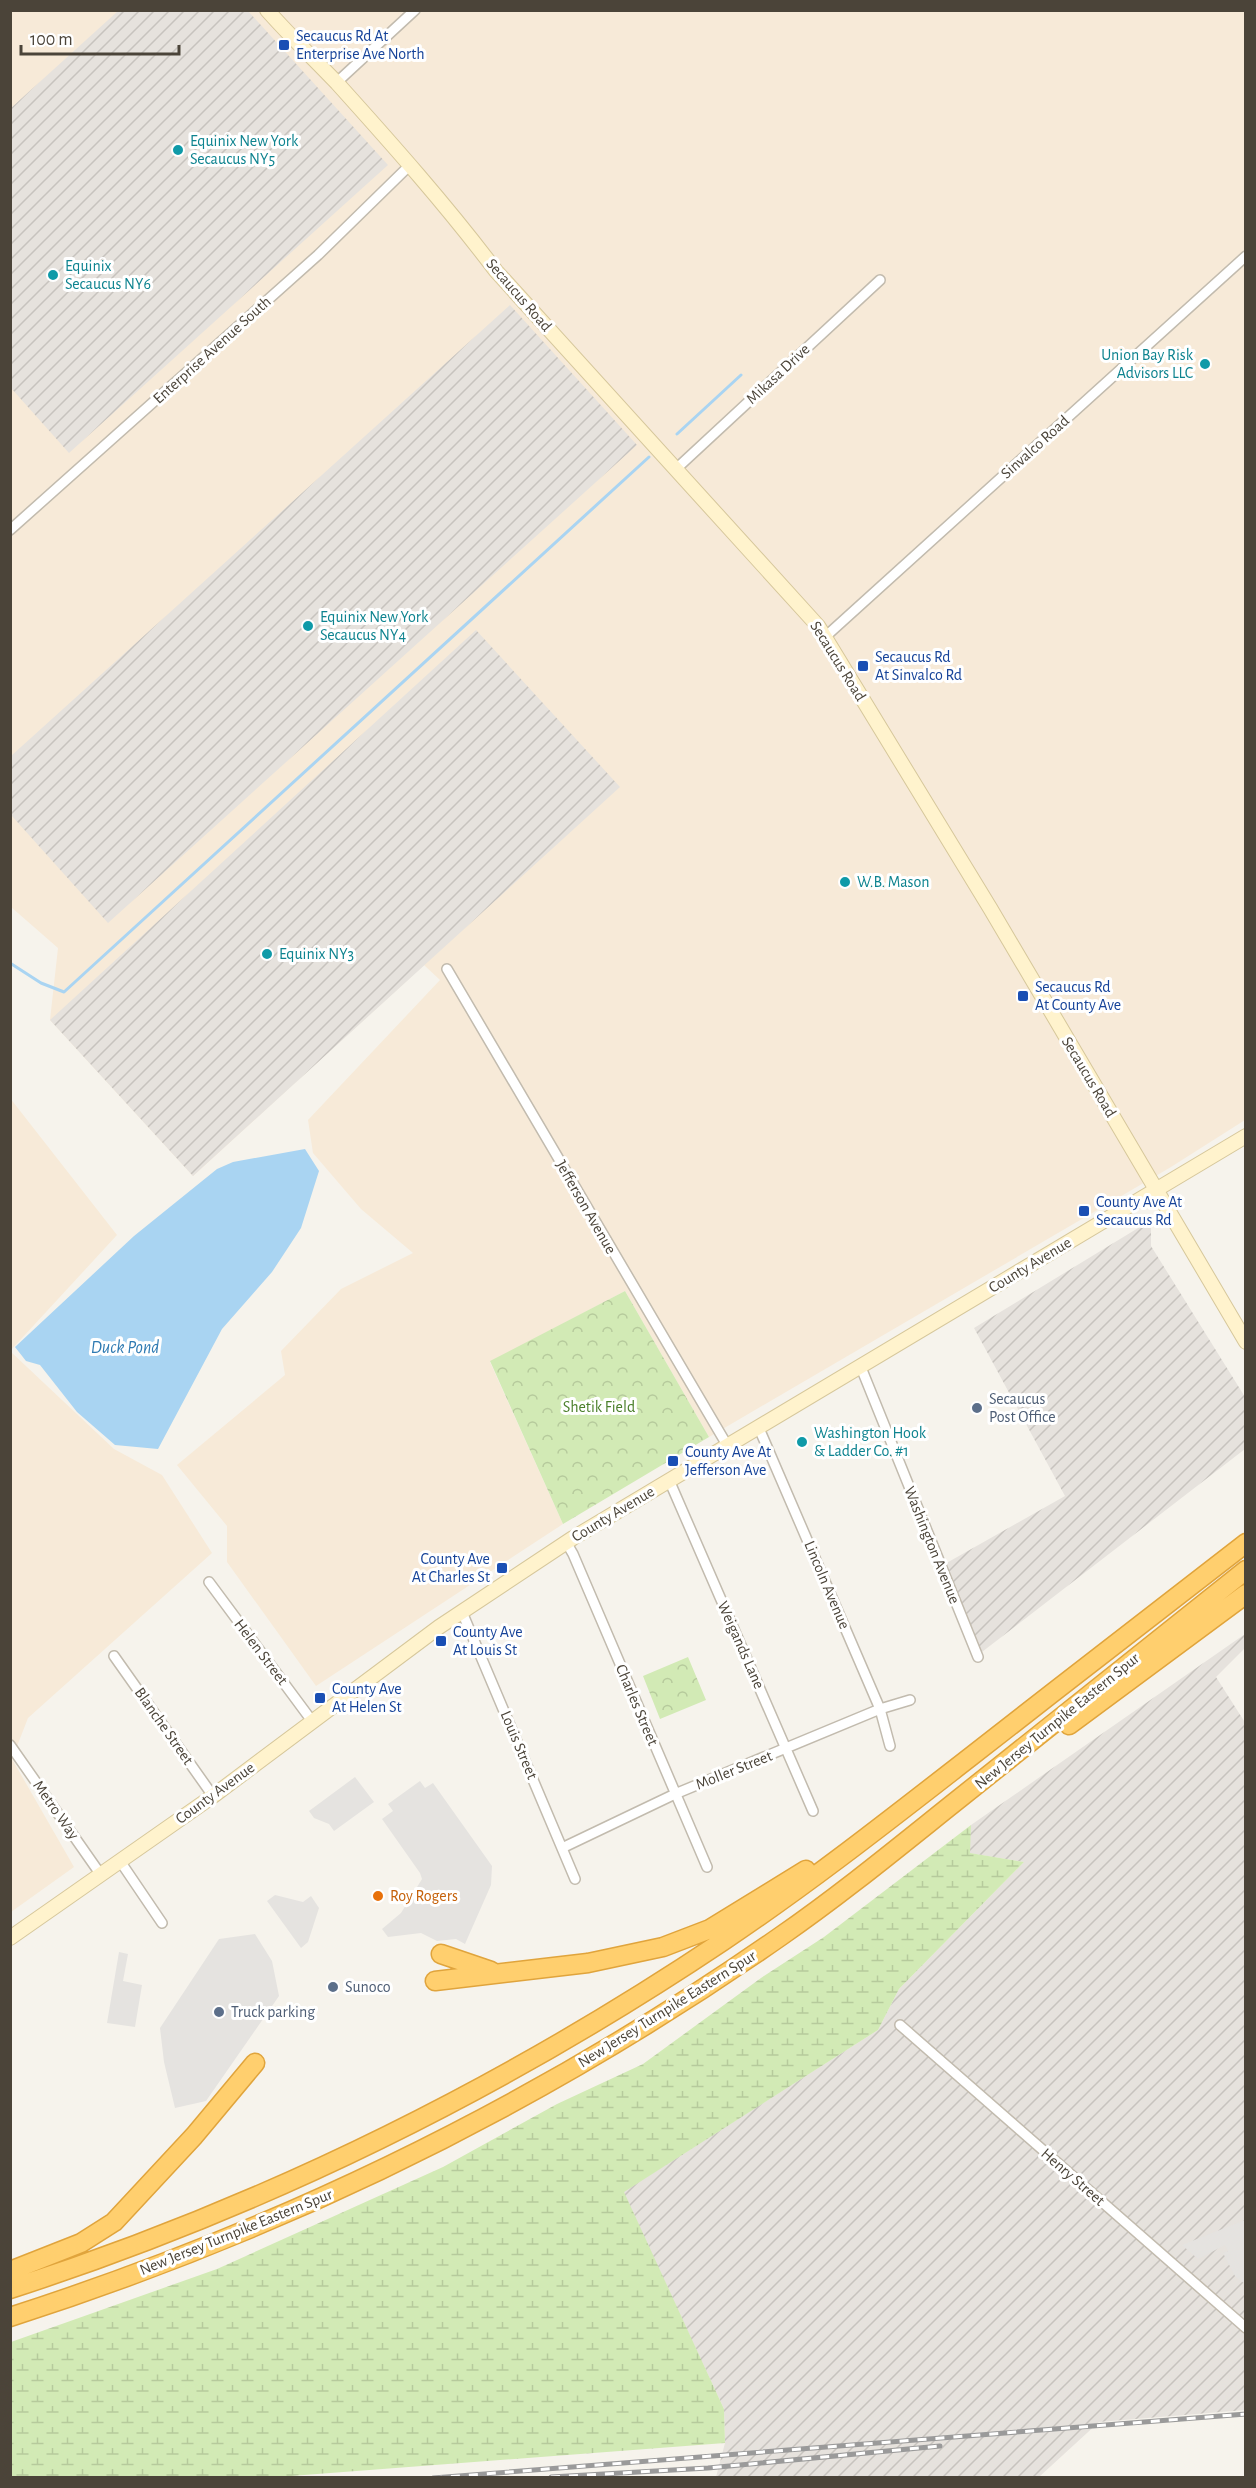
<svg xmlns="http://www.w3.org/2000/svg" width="1256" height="2488" font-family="'Alegreya Sans',sans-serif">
  <defs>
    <pattern id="industrial-furrows" width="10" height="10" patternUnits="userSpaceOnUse" patternTransform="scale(1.5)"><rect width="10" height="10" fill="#e6e2dd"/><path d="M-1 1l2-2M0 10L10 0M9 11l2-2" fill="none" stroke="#c7c3be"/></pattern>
    <pattern id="forest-crowns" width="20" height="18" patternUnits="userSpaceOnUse" patternTransform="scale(1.5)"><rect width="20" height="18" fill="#d2eab5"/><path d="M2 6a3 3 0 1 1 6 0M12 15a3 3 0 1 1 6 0" fill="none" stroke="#b6ca9c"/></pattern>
    <pattern id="wetland-marsh" width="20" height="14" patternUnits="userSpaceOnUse" patternTransform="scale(1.5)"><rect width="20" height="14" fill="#d2eab5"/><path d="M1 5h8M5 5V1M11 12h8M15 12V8" fill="none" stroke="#b6ca9c"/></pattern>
  </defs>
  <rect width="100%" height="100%" fill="#f6f3ec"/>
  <path fill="#f7ead8" d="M11,11H1245V1120L1171,1167L709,1437L625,1291L490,1362L563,1524L316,1686L227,1562V1526L177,1465L285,1375L281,1351L341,1289L413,1253L361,1209L313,1153L308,1120L440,980L424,965L193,1176L50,1020L58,948L11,907Z
    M10,1098L117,1235L11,1350H10Z
    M10,1351L114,1449L162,1475L212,1553L28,1718L12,1759L74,1867L11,1912Z"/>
  <path fill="url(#industrial-furrows)" d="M118,11H248L388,165L69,453L11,388V108Z
    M510,305L637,445L108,923L11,815V756Z
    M476,630L620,787L193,1176L50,1020Z
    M1148,1222L1151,1228V1246L1245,1397V1449L978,1655L943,1565L1065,1496L974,1328Z
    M1245,1634V1648L1216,1677L1246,1724L1245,2410L1099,2422L1039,2477H716L725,2443L724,2409L623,2192L878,2030L899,1989L1024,1862L969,1853L971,1825Z"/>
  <path fill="url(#forest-crowns)" d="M625,1291L709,1437L563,1524L490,1361Z
    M688,1657L706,1700L660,1719L643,1676Z"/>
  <path fill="url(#wetland-marsh)" d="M971,1825L970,1853L1024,1862L899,1989L878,2030L624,2192L724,2409L725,2443L278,2477H11V2342L217,2269L443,2167L557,2104L643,2064L761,1978L824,1937Z"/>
  <path fill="#e5e3e0" d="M355,1777L374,1802L334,1831L329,1824L314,1818L309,1811Z
    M420,1781L425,1788L433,1783L492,1866L491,1885L465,1944L456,1939L437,1941L421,1933L388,1937L382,1929L401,1913L422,1879L420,1873L382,1819L393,1811L388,1804Z
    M275,1895L303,1902L311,1896L319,1908L308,1942L301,1948L267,1901Z
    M255,1934L272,1961L279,1996L206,2101L175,2108L164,2062L160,2028L219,1939Z
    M119,1952L128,1954L123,1981L142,1985L135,2027L107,2023Z
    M1245,2220V2284L1235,2276L1223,2253L1228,2251L1225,2245L1198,2259L1182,2245Z"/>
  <path fill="#a9d4f2" d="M305,1149L319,1171L301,1228L272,1272L222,1329L158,1449L115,1445L77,1412L40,1365L26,1361L15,1347L134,1236L217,1169L233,1162Z"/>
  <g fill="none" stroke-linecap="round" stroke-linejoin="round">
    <path stroke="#a9d4f2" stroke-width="3" d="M677,434L741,375
      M10,963L41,983L64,992L649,457"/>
    <defs>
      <path id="minor" d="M336,83L415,10
        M676,469L880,280
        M10,530L318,255L410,165
        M825,637L1246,256
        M447,969L727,1445
        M860,1365L978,1657
        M758,1426L880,1709L890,1746
        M669,1480L813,1811
        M566,1542L573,1554L707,1867
        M209,1582L312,1721
        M462,1612L575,1879
        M114,1656L213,1796
        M10,1745L101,1875
        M562,1848L675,1794L880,1709L910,1700
        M120,1861L162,1923
        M900,2025L1246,2328"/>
      <path id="secondary" d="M267,10C290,36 314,59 337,83C392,144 447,206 496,271L818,626L990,908L1246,1342
        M10,1938L213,1796L439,1627L573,1538L1246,1136"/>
      <path id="motorway" d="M1069,1725L1246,1594
        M441,1954L491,1971
        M435,1981L588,1963L663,1947L710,1929L806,1870
        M10,2271L81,2243L114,2222L194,2136L255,2063
        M10,2289C263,2207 502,2089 723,1941C808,1884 888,1821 969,1758C1061,1686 1153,1615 1246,1543
        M10,2317C284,2229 545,2101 781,1936C843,1893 901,1845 960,1798C1055,1722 1150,1646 1246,1570"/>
    </defs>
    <use href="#minor" stroke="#c2bbae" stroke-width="12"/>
    <use href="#secondary" stroke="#d6c79b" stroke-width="16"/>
    <use href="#motorway" stroke="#e0a43c" stroke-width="21"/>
    <use href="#minor" stroke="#fff" stroke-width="9"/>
    <use href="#secondary" stroke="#fff3cd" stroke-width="14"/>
    <use href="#motorway" stroke="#ffcf6e" stroke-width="18"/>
    <defs>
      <path id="rail" d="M551,2477L708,2468L940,2446
        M433,2478L1246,2414"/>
    </defs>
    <use href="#rail" stroke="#9a9a9a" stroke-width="5"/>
    <use href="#rail" stroke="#fff" stroke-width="3" stroke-dasharray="9" stroke-linecap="butt"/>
  </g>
  <g fill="#1a4fb4" stroke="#fff" stroke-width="2">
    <rect x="278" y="39" width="12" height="12" rx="3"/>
    <rect x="857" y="660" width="12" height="12" rx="3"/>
    <rect x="1017" y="990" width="12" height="12" rx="3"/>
    <rect x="1078" y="1205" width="12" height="12" rx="3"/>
    <rect x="667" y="1455" width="12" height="12" rx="3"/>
    <rect x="496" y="1562" width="12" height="12" rx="3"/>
    <rect x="435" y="1635" width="12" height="12" rx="3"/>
    <rect x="314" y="1692" width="12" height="12" rx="3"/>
  </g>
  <g fill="#0f9aa8" stroke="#fff" stroke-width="2">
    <circle cx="178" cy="150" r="6"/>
    <circle cx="53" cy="275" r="6"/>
    <circle cx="1205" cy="364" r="6"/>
    <circle cx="308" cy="626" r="6"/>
    <circle cx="845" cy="882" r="6"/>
    <circle cx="267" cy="954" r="6"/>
    <circle cx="802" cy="1442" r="6"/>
  </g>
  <g fill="#5c6f8a" stroke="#fff" stroke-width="2">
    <circle cx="977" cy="1408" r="6"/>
    <circle cx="333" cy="1987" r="6"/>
    <circle cx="219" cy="2012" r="6"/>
  </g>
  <circle fill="#e8710a" stroke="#fff" stroke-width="2" cx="378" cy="1896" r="6"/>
  <g text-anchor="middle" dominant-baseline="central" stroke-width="6" stroke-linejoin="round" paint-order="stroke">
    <g font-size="16" fill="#164399" stroke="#fff" text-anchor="start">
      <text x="296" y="36">Secaucus Rd At<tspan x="296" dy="18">Enterprise Ave North</tspan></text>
      <text x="875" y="657">Secaucus Rd<tspan x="875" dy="18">At Sinvalco Rd</tspan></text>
      <text x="1035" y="987">Secaucus Rd<tspan x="1035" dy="18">At County Ave</tspan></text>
      <text x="1096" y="1202">County Ave At<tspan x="1096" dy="18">Secaucus Rd</tspan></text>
      <text x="685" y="1452">County Ave At<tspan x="685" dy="18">Jefferson Ave</tspan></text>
      <text x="490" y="1559" text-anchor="end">County Ave<tspan x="490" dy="18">At Charles St</tspan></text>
      <text x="453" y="1632">County Ave<tspan x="453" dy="18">At Louis St</tspan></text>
      <text x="332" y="1689">County Ave<tspan x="332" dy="18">At Helen St</tspan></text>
    </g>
    <g font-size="16" fill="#0d838f" stroke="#fff" text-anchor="start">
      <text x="190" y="141">Equinix New York<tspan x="190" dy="18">Secaucus NY5</tspan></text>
      <text x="65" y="266">Equinix<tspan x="65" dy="18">Secaucus NY6</tspan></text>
      <text x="1193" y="355" text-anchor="end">Union Bay Risk<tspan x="1193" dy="18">Advisors LLC</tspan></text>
      <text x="320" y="617">Equinix New York<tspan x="320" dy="18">Secaucus NY4</tspan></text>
      <text x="857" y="882">W.B. Mason</text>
      <text x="279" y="954">Equinix NY3</text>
      <text x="814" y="1433">Washington Hook<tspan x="814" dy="18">&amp; Ladder Co. #1</tspan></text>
    </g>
    <g font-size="16" fill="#4b4439" stroke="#fff">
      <text transform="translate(519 295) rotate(49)">Secaucus Road</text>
      <text transform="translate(212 350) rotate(-42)">Enterprise Avenue South</text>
      <text transform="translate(778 374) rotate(-43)">Mikasa Drive</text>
      <text transform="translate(1035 447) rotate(-42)">Sinvalco Road</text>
      <text transform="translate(838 661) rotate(58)">Secaucus Road</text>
      <text transform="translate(1089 1077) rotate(59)">Secaucus Road</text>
      <text transform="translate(586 1207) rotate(60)">Jefferson Avenue</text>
      <text transform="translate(1030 1265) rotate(-31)">County Avenue</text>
      <text transform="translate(613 1514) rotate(-31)">County Avenue</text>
      <text transform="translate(932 1545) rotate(68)">Washington Avenue</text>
      <text transform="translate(827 1585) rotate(67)">Lincoln Avenue</text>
      <text transform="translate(741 1645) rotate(66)">Weigands Lane</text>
      <text transform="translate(261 1652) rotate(53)">Helen Street</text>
      <text transform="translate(637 1705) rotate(67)">Charles Street</text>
      <text transform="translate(1057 1721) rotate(-39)">New Jersey Turnpike Eastern Spur</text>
      <text transform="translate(164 1726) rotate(55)">Blanche Street</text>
      <text transform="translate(519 1745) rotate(67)">Louis Street</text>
      <text transform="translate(734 1770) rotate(-22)">Moller Street</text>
      <text transform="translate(215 1793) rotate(-36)">County Avenue</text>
      <text transform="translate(56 1810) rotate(55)">Metro Way</text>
      <text transform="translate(667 2009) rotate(-32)">New Jersey Turnpike Eastern Spur</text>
      <text transform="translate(1073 2177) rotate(41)">Henry Street</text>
      <text transform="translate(236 2232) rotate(-22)">New Jersey Turnpike Eastern Spur</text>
    </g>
    <g font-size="16" fill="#4e5e75" stroke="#fff" text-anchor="start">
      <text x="989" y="1399">Secaucus<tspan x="989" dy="18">Post Office</tspan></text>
      <text x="345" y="1987">Sunoco</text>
      <text x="231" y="2012">Truck parking</text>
    </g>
    <g font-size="16" fill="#4a7f2a" stroke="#fff">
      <text x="599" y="1407">Shetik Field</text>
    </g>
    <g font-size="16" fill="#c56008" stroke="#fff" text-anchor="start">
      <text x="390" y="1896">Roy Rogers</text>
    </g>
    <g font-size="18" font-style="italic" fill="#2e7ab2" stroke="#fff">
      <text x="125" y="1348">Duck Pond</text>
    </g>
  </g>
  <rect width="1256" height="2488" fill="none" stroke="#4b4439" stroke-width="24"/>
  <path d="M21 45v9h158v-9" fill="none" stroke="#4b4439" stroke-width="3"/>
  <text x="30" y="45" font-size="18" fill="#4b4439" stroke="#ffffff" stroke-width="4.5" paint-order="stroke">100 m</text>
</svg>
